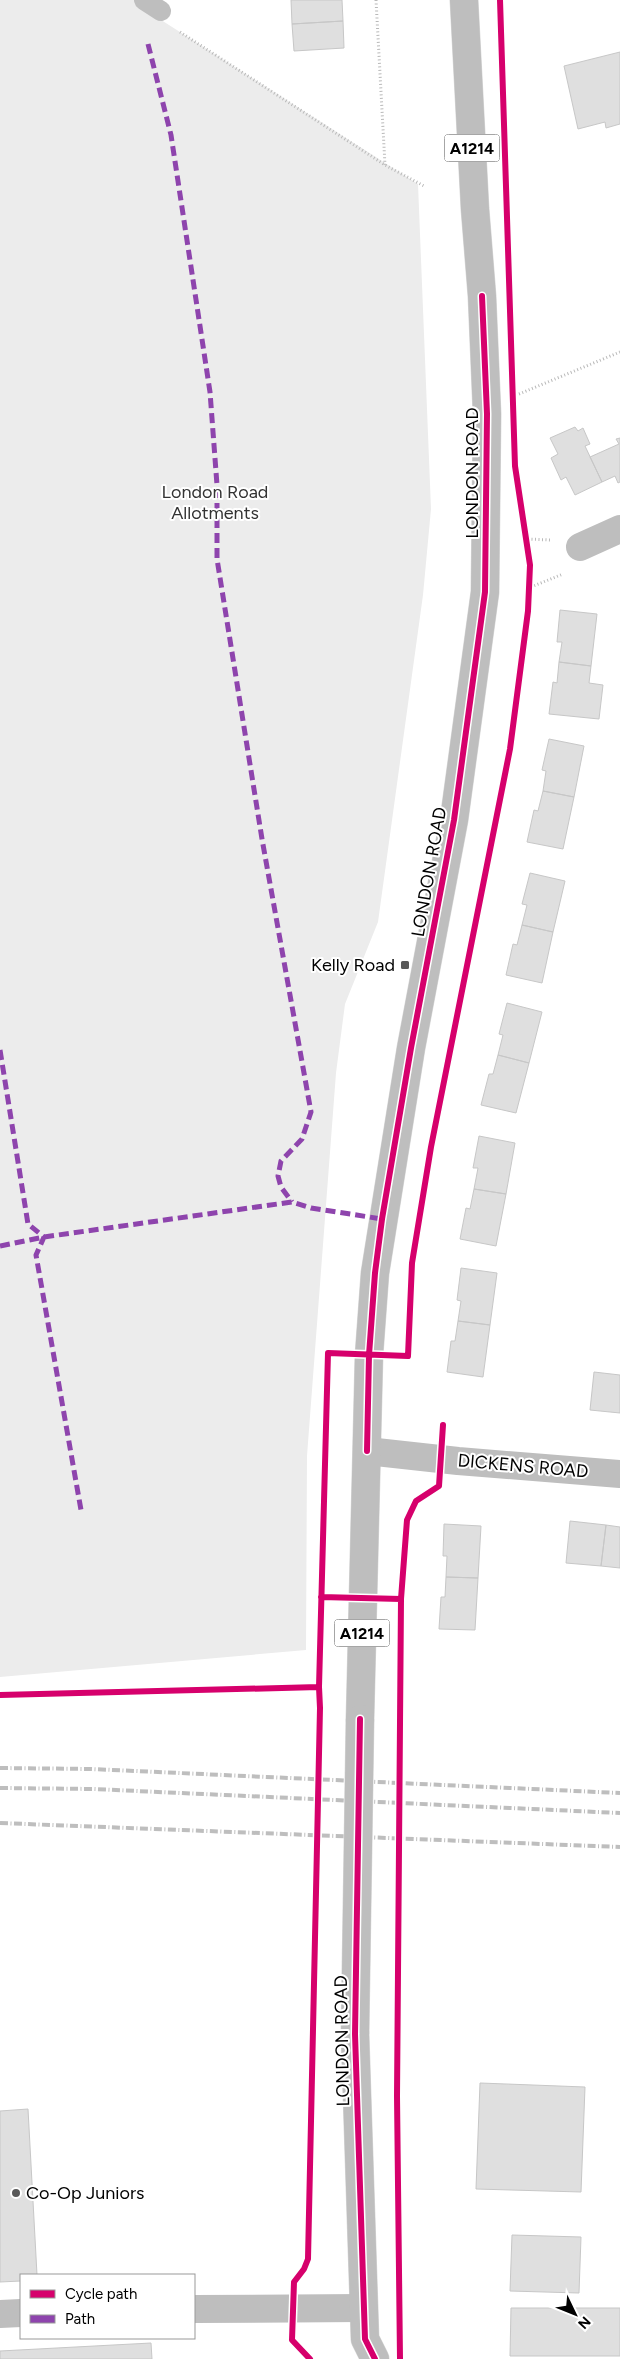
<svg xmlns="http://www.w3.org/2000/svg" width="620" height="2359" font-family="Figtree,sans-serif">
  <rect width="100%" height="100%" fill="#fff"/>
  <path fill="#ececec" d="M0,0H144L158,18L418,184L431,509L423,595L378,922L345,1004L336,1073L307,1456L306,1650L0,1677Z"/>
  <path fill="#dfdfdf" stroke="#c7c7c7" d="M291,0H342L343,21L292,24Z
    M343,21L344,48L294,51L292,24Z
    M620,52V124L606,128L605,122L578,129L564,66Z
    M575,427L578,431L583,428L590,444L585,446L602,482L575,495L566,477L561,480L551,458L558,454L550,438Z
    M620,438V482L618,483L615,476L602,482L590,457L619,444L616,439Z
    M560,610L597,614L591,666L559,662L562,642H557Z
    M559,662L591,666L589,683L603,685L599,719L549,714L553,682L557,683Z
    M549,739L584,746L574,797L543,791L546,771L542,770Z
    M543,791L574,797L563,849L527,842L534,810L538,811Z
    M530,873L565,881L553,932L522,925L527,905L522,904Z
    M522,925L553,932L542,983L506,975L513,944L517,945Z
    M507,1003L542,1012L529,1063L498,1055L503,1035L499,1034Z
    M498,1055L529,1063L516,1113L481,1105L489,1074H493Z
    M479,1136L515,1143L506,1194L474,1189L478,1168H473Z
    M474,1189L506,1194L496,1246L460,1239L466,1208L470,1209Z
    M461,1268L497,1273L490,1325L458,1321L461,1301L457,1300Z
    M458,1321L490,1325L483,1377L447,1372L451,1341H455Z
    M594,1372L620,1375V1413L590,1410Z
    M570,1521L606,1525L601,1566L566,1563Z
    M444,1524L481,1526L478,1578L446,1577L447,1556H443Z
    M606,1525L620,1527V1568L601,1566Z
    M446,1577L478,1578L475,1630L439,1629L441,1597H445Z
    M480,2083L585,2087L581,2192L476,2189Z
    M28,2109L37,2275H21V2281L0,2282V2111Z
    M512,2235L581,2237L579,2293L510,2291Z
    M511,2308H620V2356H510Z
    M151,2343L152,2359H0V2351Z"/>
  <g fill="none" stroke-linecap="round" stroke-linejoin="round">
    <defs>
      <path id="primary" d="M360,1719L369,1355L375,1273L411,1048L454,820L485,592L487,414L482,296L475,209L464,0
        M355,2034L365,2339L375,2359"/>
    </defs>
    <use href="#primary" stroke="#dbdbdb" stroke-width="29"/>
    <path stroke="#b9b9b9" stroke-width="3" stroke-dasharray="1 2.5" stroke-linecap="butt" d="M376,0L385,165
      M180,32L385,165L424,186
      M519,394L620,352
      M528,539L550,540
      M531,587L563,574"/>
    <path stroke="#bebebe" stroke-width="20" d="M144,0L161,11"/>
    <path stroke="#bebebe" stroke-width="28" d="M580,547L620,529
      M367,1451L458,1461L620,1474
      M194,2309L363,2308
      M0,2314L21,2313"/>
    <use href="#primary" stroke="#bebebe" stroke-width="28"/>
    <path stroke="#bebebe" stroke-width="4" stroke-dasharray="8 2.5 1 2.5" stroke-linecap="butt" d="M0,1768L91,1769L620,1793
      M0,1788L93,1789L620,1813
      M0,1823L620,1847"/>
    <defs>
      <path id="primary-bridge" d="M355,2034L360,1719"/>
    </defs>
    <use href="#primary-bridge" stroke="#dbdbdb" stroke-width="29" stroke-linecap="butt"/>
    <use href="#primary-bridge" stroke="#bebebe" stroke-width="28"/>
    <path stroke="#8e44ad" stroke-width="5" stroke-dasharray="10 5" stroke-linecap="butt" d="M148,44L171,135L210,392L217,485V559L262,839L311,1112L302,1139L281,1161L278,1176L281,1187L292,1202
      M0,1050L28,1224L44,1237L36,1255L81,1510
      M0,1246L44,1237L292,1202L311,1208L382,1219"/>
    <defs>
      <path id="cycleway" d="M367,1451L369,1355L375,1273L382,1219L411,1048L454,820L485,592L487,414L482,296
        M321,1597L401,1599
        M0,1695L319,1687
        M360,1719L355,2034L365,2339L375,2359
        M310,2359L292,2340L294,2282L304,2269L308,2259L320,1708L319,1687L328,1353L408,1356L412,1263L431,1147L510,749L528,611L530,565L515,466L500,0
        M400,2359L397,2096L401,1599L407,1520L416,1501L439,1486L443,1425"/>
    </defs>
    <use href="#cycleway" stroke="#fff" stroke-width="9"/>
    <use href="#cycleway" stroke="#d6006c" stroke-width="6"/>
  </g>
  <g fill="#595959" stroke="#fff" stroke-width="2">
    <rect x="400" y="960" width="10" height="10" rx="2.5"/>
    <circle cx="16" cy="2193" r="5"/>
  </g>
  <g text-anchor="middle" dominant-baseline="central" stroke-width="4" stroke-linejoin="round" paint-order="stroke">
    <g fill="#fff" stroke="#4c4c4c" stroke-width="1">
      <rect x="444.5" y="134.5" width="55" height="27" rx="4"/>
      <rect x="334.5" y="1619.5" width="55" height="27" rx="4"/>
    </g>
    <g font-size="16" font-weight="bold" fill="#000">
      <text x="472" y="148">A1214</text>
      <text x="362" y="1633">A1214</text>
    </g>
    <g font-size="18" fill="#000" stroke="#fff">
      <text transform="translate(472 473) rotate(-90)">LONDON ROAD</text>
      <text transform="translate(429 872) rotate(-80)">LONDON ROAD</text>
      <text transform="translate(523 1466) rotate(5)">DICKENS ROAD</text>
      <text transform="translate(342 2041) rotate(-91)">LONDON ROAD</text>
    </g>
    <g font-size="18" fill="#333" stroke="#fff">
      <text x="215" y="492">London Road<tspan x="215" dy="21">Allotments</tspan></text>
    </g>
    <g font-size="18" fill="#000" stroke="#fff" text-anchor="end">
      <text x="395" y="965">Kelly Road</text>
      <text x="26" y="2193" text-anchor="start">Co-Op Juniors</text>
    </g>
  </g>
  <rect x="20" y="2274" width="175" height="65" fill="#ffffff" stroke="#999999"/>
  <rect x="30" y="2290" width="25" height="8" fill="#d6006c" stroke="#999999"/>
  <text x="65" y="2299" font-size="15" fill="#000000">Cycle path</text>
  <rect x="30" y="2315" width="25" height="8" fill="#8e44ad" stroke="#999999"/>
  <text x="65" y="2324" font-size="15" fill="#000000">Path</text>
  <g transform="translate(575 2314) rotate(133)" stroke="#ffffff" stroke-width="4" paint-order="stroke">
  <path d="M0-4L9 19L0 12L-9 19Z" fill="#000000"/>
  <text y="-8" font-size="14" font-weight="bold" text-anchor="middle" fill="#000000">N</text>
  </g>
</svg>
